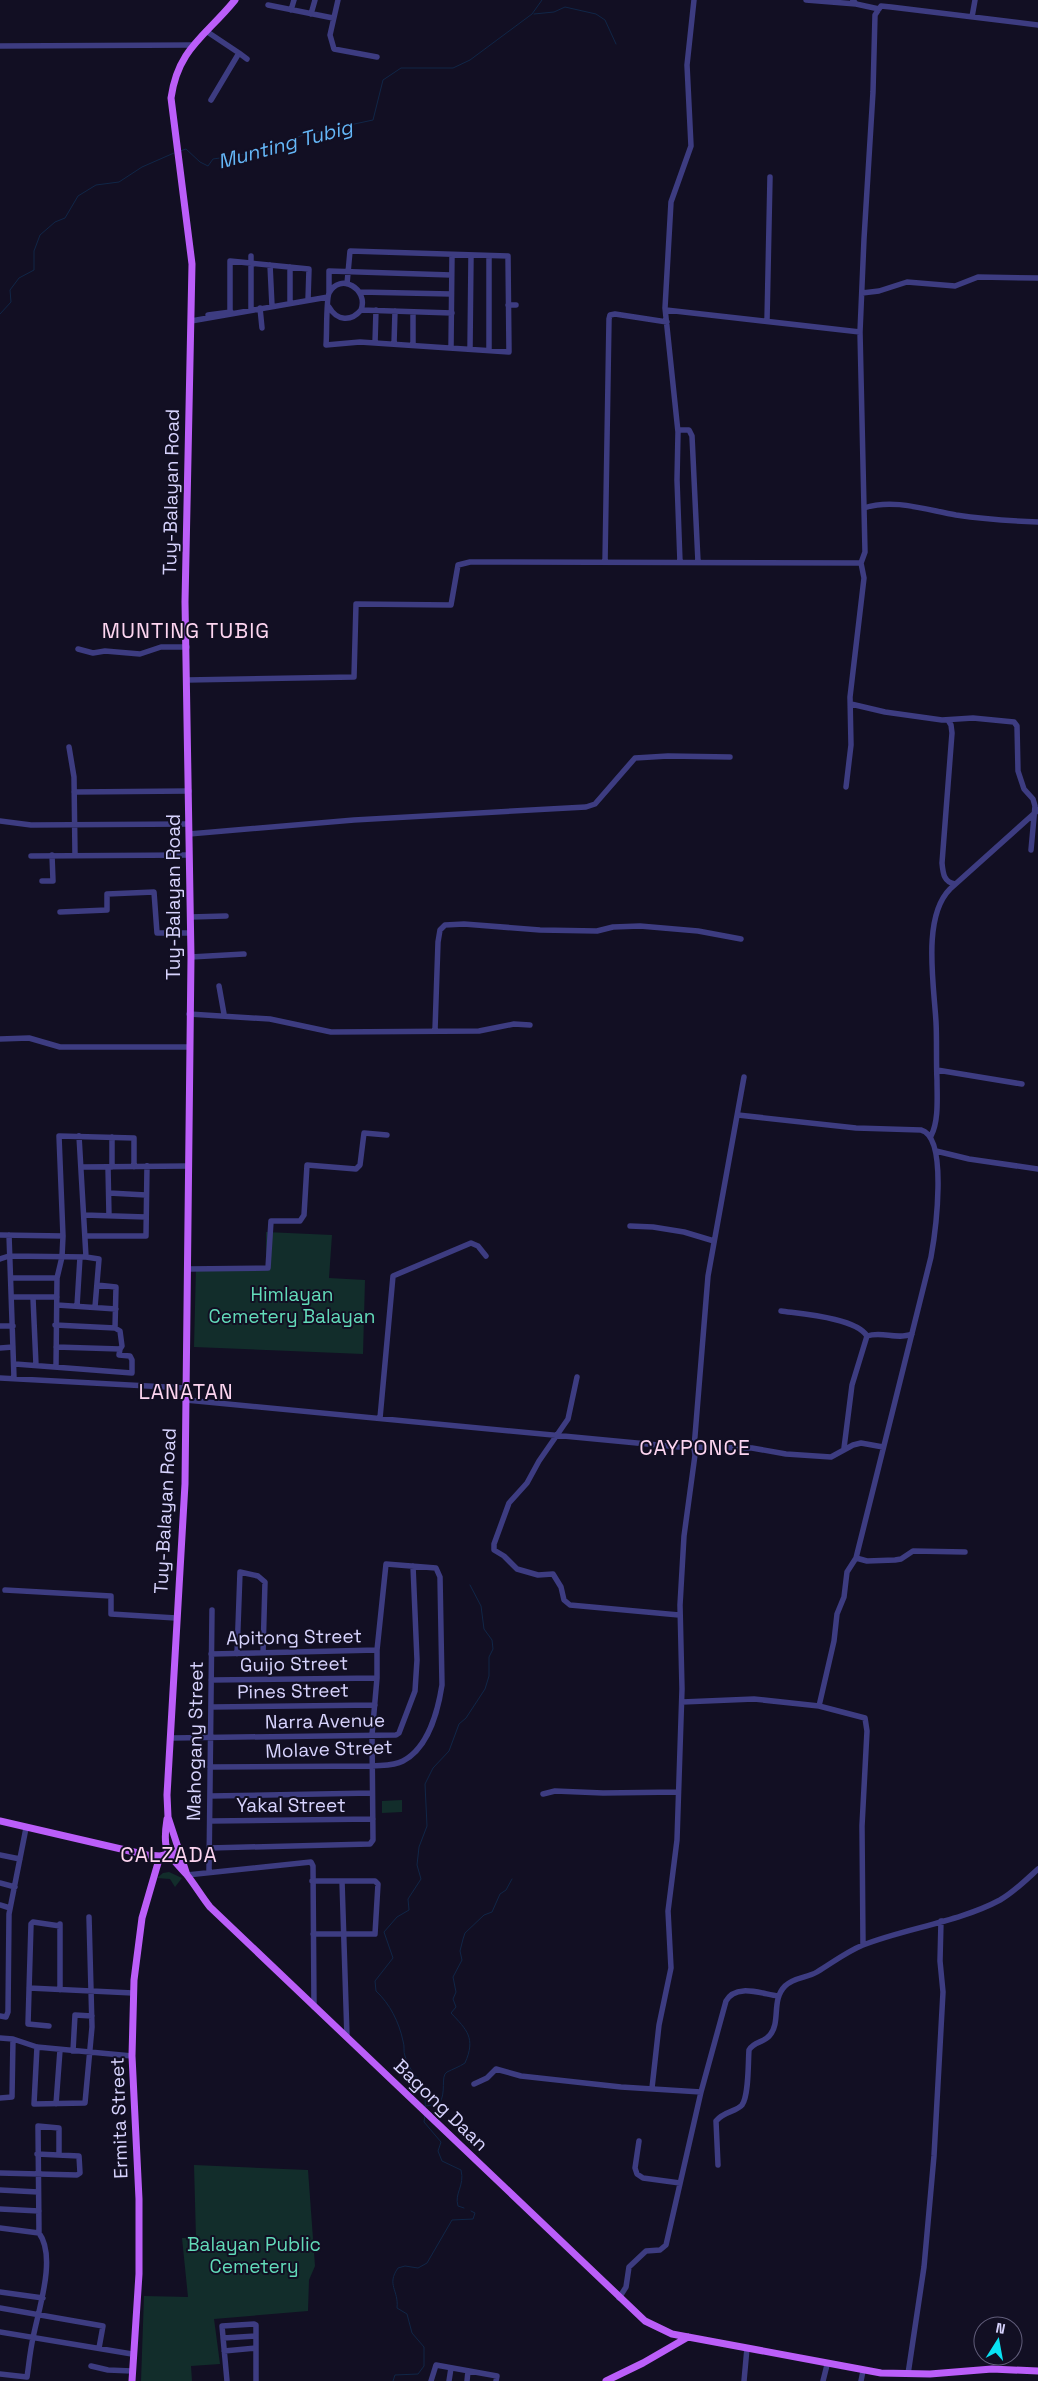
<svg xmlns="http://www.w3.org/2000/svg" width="1038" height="2381" font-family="'Space Grotesk',sans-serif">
  <rect width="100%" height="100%" fill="#120f23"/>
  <path fill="#122d2b" d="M266,1232L332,1235L329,1278L365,1280L363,1354L194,1347L196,1267L266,1266Z
    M402,1800V1812L382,1813V1801Z
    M169,1872L182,1878L175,1887L170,1879L157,1878L163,1873Z
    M194,2165L308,2170L315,2266L309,2280L308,2311L214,2319L220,2364L191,2366L192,2381H141L144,2296L188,2297L182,2238H196Z"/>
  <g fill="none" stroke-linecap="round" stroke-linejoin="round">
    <path stroke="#102647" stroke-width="1" d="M534,14L554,12L565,7L596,14L605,20L616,44
      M180,151L186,149L200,162L208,166L213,159L262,152L303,135L373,120L383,80L401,68H453L470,60L532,14L542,0
      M0,314L11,302L10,290L19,278L34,270V251L40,235L55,222L65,218L78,196L96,185L119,182L142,167L174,153
      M426,2106L439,2104C447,2093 440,2076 447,2072C453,2069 459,2067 465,2063C476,2038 467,2030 451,2013L456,2007L453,1999L456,1992L453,1977L462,1960L460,1951L463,1939L465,1933L484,1915L492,1912L500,1894L506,1890L512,1879
      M425,2109C428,2082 411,2077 405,2056C403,2052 405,2046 403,2041C399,2022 390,2004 376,1991L375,1981L393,1958L384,1932L397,1917L409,1910L408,1899L421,1879L417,1865L419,1847L427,1826L425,1784L433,1768L449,1751L459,1724L466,1718L485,1689L489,1676V1657L493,1649L492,1640L484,1629L481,1606L470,1585
      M425,2115L424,2122L441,2142L438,2151L442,2161L461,2170C465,2186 454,2193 458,2206L464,2208
      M393,2381L395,2375L418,2374L424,2366V2347L412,2333L407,2314L397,2308C399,2290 386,2285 398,2268L405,2266L418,2268L427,2263L452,2220L473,2219L475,2213L471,2211"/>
    <path stroke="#3d3c81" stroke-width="5.5" d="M338,0L330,35L334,49L377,57
      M806,0L856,4
      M853,0L856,4L879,9
      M268,5L333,18
      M291,10L294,0
      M311,14L315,0
      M972,17L975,0
      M206,31L239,53L211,100
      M0,46L193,45
      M239,53L247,59
      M251,256V309
      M270,265L272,306
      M290,267V303
      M360,292L451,294
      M329,293V271L451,275
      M862,293L879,291L907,282L955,286L978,277L1038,278
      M508,305H516
      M329,307C337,321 351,322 361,310C369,289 340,272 329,293C326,300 327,335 326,345L360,342L509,352L508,256L350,251L347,284
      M260,308L262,328
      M361,310L452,313
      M666,310L860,332
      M230,314V261L309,269L308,300
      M208,315L231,312
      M191,321L328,297
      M767,321L770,177
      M375,343L376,310
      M394,344L395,311
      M413,345V312
      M451,348L452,256
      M470,349L471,256
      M489,350V256
      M678,430H689L692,436L698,562
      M864,508C893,498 927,510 956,515C983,519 1011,521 1038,522
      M605,562L609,319L610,315L615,314L667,322
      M680,562L677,480L678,432L665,308L671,202L691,146L687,65L694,0
      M78,649L93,653L105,651L140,654L161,647H187
      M187,680L354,677L356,604L451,605L458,565L470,562L861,563L865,552L860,332L864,239L873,92L875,15L881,6L891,7L1038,25
      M851,704L885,712L942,720L973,718L1014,722L1017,726L1018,771L1024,789L1033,799L1035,806L1031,850
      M948,720L951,725L952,733L942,863C943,874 944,882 955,884
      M69,747L74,777L75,855
      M846,787L851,745L850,697L864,578L861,563
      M74,792L189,791
      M0,821L31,825L189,824
      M189,834L354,820L586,807L595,804L635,758L668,756L730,757
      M31,856L189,855
      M42,881H53L52,855
      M60,912L107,910V894L154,892L157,933H190
      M190,917L226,916
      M191,957L244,954
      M219,986L224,1014
      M189,1014L270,1019L331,1032L479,1031L514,1024L530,1025
      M435,1030L438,942L440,930L445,925L464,924L540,930L597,931L613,927L640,926L698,931L741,939
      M0,1039L29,1038L60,1047H188
      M937,1070L1022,1084
      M738,1115L856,1128L921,1130C949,1137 935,1235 931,1257L856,1558L847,1572L844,1597L837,1614L834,1641L819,1706
      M931,1136C939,1121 937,1097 937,1080C936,1060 937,1041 936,1022C934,985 922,917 950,889L1038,810
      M936,1151L969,1159L1038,1169
      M81,1167L189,1166
      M108,1167L109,1216
      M112,1167V1137
      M109,1193L146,1195
      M84,1215L146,1217
      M630,1226L653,1227L684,1232L714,1241
      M0,1235L63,1236
      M9,1235L14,1378
      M85,1236H146L147,1166
      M86,1257L99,1259L95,1307
      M0,1259L9,1256L86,1257L79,1136
      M188,1269L268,1268L271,1221H300L304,1215L307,1165L356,1169L360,1165L364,1133L387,1135
      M11,1278H57
      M97,1285L116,1287L115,1328
      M12,1297H57
      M33,1298L36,1365
      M57,1305L116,1309
      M77,1306L80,1257
      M781,1311C802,1314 856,1318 867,1336L852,1385L844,1448
      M55,1325L115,1328L120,1331L122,1346L120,1349L56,1347
      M0,1326H13
      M867,1336C882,1331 897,1340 912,1334
      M0,1348L13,1347
      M15,1364L132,1373V1360L130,1356L119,1355L120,1349
      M56,1366L57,1278L62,1257L63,1236L59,1136L134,1138V1167
      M577,1377L568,1419L539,1461L527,1483L509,1503L494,1544V1550L504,1556L517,1569L538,1575L553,1574L561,1587L564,1600L570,1605L679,1615
      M0,1378L185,1388
      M186,1400L679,1447L752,1448L786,1454L831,1457L853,1445L861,1443L883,1447
      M380,1418L393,1276L471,1243L478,1246L486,1256
      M856,1558L867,1561L895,1560L901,1559L913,1551L965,1552
      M5,1590L111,1596V1614L176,1618
      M211,1654L377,1650
      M237,1654L240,1572L258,1576L265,1582L263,1653
      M211,1680L377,1678
      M682,1702L754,1699L819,1706L865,1718L867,1731L862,1826L863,1945
      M211,1707L375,1705
      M171,1738L396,1735L399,1733L415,1691L417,1660L413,1566
      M543,1794L555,1791L603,1793L678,1792
      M210,1796L372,1793
      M210,1821L373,1819
      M209,1848L370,1844L373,1840L372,1735L377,1678V1650L386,1564L436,1568L440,1577L442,1685C438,1711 428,1748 403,1761C394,1766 383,1765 372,1766L210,1767
      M0,1855L20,1859
      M209,1872L212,1610
      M187,1875L311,1862L313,1866L314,2007
      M312,1881H375L378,1884L375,1934H313
      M342,1881L347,2037
      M0,1883L15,1887
      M0,1905L10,1908
      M29,1988L133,1993
      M60,1990V1924
      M0,2016L6,2017L8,2012L9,1914L26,1828
      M49,2026L28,2024L31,1924L33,1922L60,1926
      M0,2038L13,2039L37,2047L132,2056
      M37,2047L34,2104L85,2103L92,2027L89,1917
      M73,2051L75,2015L92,2016
      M474,2084L487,2078L496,2069L521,2076L621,2087L701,2092
      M652,2088L659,2025L671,1968L668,1911L677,1840L682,1689L680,1605L684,1536L695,1455L694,1448L708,1276L744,1077
      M0,2098L12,2097L13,2039
      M56,2104L60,2050
      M639,2141L635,2168L637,2174L643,2178L680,2183
      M718,2165L716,2121C724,2111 736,2112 742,2105C749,2096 748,2062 749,2050C754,2041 764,2043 770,2035C781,2022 771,2000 785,1986C794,1977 807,1978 817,1972C832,1963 846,1952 863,1945C906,1928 959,1922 1000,1900C1014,1892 1026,1880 1038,1869
      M0,2173L77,2175L80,2173L79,2156L37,2154
      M0,2190L38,2192
      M0,2209L39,2211
      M0,2228L39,2233C57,2257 38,2311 33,2338C30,2351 29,2364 27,2377L0,2374
      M39,2233L38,2126L59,2128V2155
      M0,2292L43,2298
      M619,2298L626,2287L629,2267L646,2251L660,2250L666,2245L701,2092L726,2001C736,1983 762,1994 778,1996
      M0,2308L103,2326L99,2348
      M0,2332L132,2354
      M223,2338L256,2336
      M224,2351L256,2348
      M91,2366L108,2370L132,2371
      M908,2374L924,2267L934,2156L943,1992L940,1961L941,1921
      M227,2381L222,2326L254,2324L256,2325V2381
      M431,2381L436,2365L497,2376L496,2381
      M449,2381L451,2368
      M467,2381L468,2371
      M744,2381L747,2348
      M823,2381L827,2365
      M861,2381L863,2371"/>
    <path stroke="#bb5ef9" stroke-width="7" d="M167,1819C162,1851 167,1853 187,1875C195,1885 202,1897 210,1907L645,2321L672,2334L881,2373L930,2374L992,2369L1038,2371
      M0,1821L147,1855L160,1856L178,1852
      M187,1875L168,1817L167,1795L185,1484L191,957L185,602L192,264L171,98C178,48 206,36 235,0
      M132,2381L139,2274V2199L132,2056L134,1980L142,1918L160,1856
      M606,2381L643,2363L688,2337"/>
  </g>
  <g text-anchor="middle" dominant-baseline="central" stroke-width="4" stroke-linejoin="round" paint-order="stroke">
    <g font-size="19" fill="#d7d3fd" stroke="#120f23">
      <text transform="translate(171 492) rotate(-89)">Tuy-Balayan Road</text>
      <text transform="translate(173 897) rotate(-90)">Tuy-Balayan Road</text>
      <text transform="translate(165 1511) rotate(-87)">Tuy-Balayan Road</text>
      <text transform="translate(294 1637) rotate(-1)">Apitong Street</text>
      <text transform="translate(294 1664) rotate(-1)">Guijo Street</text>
      <text transform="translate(293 1691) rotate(-1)">Pines Street</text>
      <text transform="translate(325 1721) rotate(-1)">Narra Avenue</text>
      <text transform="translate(195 1741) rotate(-89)">Mahogany Street</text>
      <text transform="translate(329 1749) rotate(-2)">Molave Street</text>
      <text x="291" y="1805">Yakal Street</text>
      <text transform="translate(441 2105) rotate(44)">Bagong Daan</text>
      <text transform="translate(119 2118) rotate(-92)">Ermita Street</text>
    </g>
    <g font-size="19" fill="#62dbb9" stroke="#120f23">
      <text x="292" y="1294">Himlayan<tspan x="292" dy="22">Cemetery Balayan</tspan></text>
      <text x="254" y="2244">Balayan Public<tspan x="254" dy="22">Cemetery</tspan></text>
    </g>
    <g font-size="20" font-style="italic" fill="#65b8f9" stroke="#120f23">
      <text transform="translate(285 144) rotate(-15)">Munting Tubig</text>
    </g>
    <g font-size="21" letter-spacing="1" fill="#fdd5f0" stroke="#120f23">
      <text x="186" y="630">MUNTING TUBIG</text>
      <text x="186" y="1391">LANATAN</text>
      <text x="695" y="1447">CAYPONCE</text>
      <text x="169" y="1854">CALZADA</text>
    </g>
  </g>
  <g transform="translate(998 2341) rotate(11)"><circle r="24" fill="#120f23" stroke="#615d7a"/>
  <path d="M0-4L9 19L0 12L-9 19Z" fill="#09e2f3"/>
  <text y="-8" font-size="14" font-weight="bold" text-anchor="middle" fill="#d7d3fd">N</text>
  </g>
</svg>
